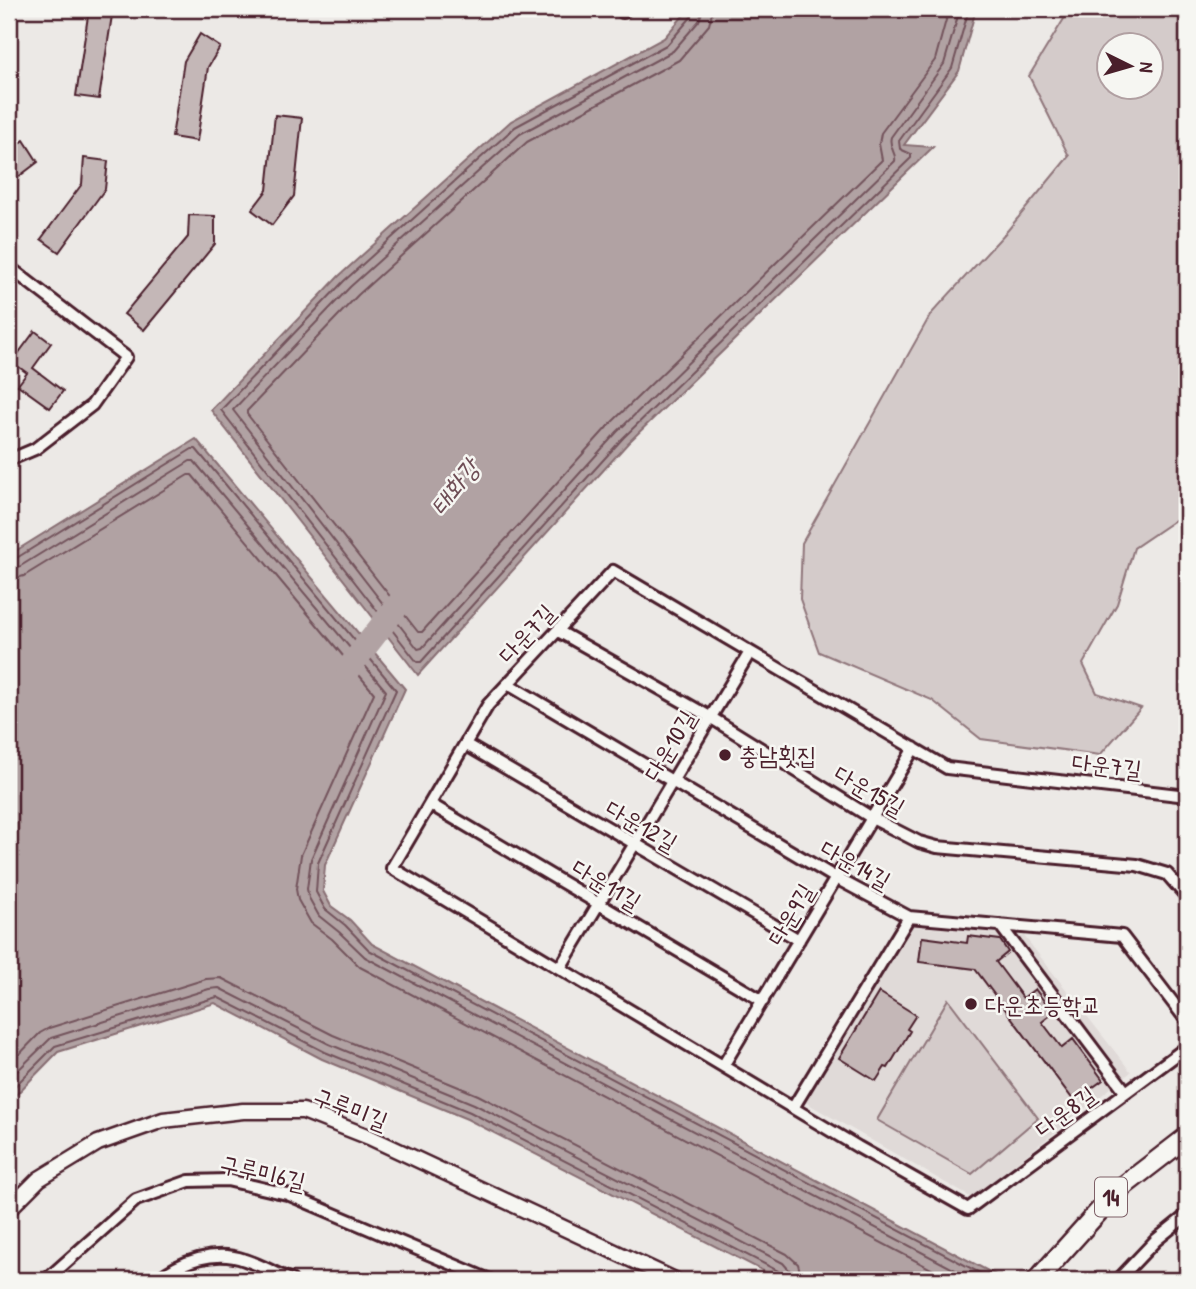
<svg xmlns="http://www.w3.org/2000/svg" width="1196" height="1289" font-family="'Patrick Hand','Poor Story',sans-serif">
  <rect width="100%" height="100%" fill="#ece9e6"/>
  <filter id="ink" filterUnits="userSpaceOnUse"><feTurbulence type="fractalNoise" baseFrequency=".0143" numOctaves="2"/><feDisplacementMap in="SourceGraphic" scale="14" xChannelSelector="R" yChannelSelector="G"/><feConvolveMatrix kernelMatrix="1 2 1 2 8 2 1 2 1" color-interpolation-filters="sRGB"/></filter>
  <g filter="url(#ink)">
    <path fill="#e0dad8" d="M912,926L1024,936L1131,1072L972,1198L805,1102Z"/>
    <path fill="#d4cbca" stroke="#8f757a" stroke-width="2" fill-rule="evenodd" d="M1070,9H1187V512L1134,548L1117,604L1083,664L1097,693L1141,708L1100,755L981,739L932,700L819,652L800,599L802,543L931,314L1008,230L1069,156L1029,76ZM1108,46H1150V88H1108Z
      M948,999L1038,1118L972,1174L877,1120Z"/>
    <path fill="#b1a2a3" stroke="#886e73" stroke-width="2" d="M689,9H976L959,71L904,145L933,147L628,443L418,675L211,410L339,276L511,121L664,38Z
      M196,439L405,689L325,865L323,891L331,906L350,920L372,944L1005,1280H781L467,1119L322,1059L215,1003L58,1052L9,1102V555Z"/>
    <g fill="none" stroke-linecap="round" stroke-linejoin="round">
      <path stroke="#73535b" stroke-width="2" d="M694,9L692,16L668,44L515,127L344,281L221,410L417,662H421L623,438L911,158V154L900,149L899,141L952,68L969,9
        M703,9L699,21L673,51L520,134L350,287L233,410L418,649L422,648L617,432L895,161C897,153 888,148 891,137L944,64L960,9
        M713,9L709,25L679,60L527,142L358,295L247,411V414L418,632H422L609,425L882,160L879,144L881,133L935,60L949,9
        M9,560L15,559L192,449H196L396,690L318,863L316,892L325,909L345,925L369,950L993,1280
        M9,569L19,567L190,461H194L386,691L311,859L307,889L309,898L319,916L339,932L365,957L974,1280
        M9,580L24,576L188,475H192L374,693L301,855L296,889L298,900L311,923L332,939L360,967L952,1280
        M9,1065L40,1033L49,1028L206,979L221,978L333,1035L478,1095L787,1254L798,1264L802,1280
        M9,1079L51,1038L209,989L219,988L329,1044L474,1104L783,1263L790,1271L792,1280
        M9,1092L55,1046L217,997L325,1052L470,1112L778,1271L782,1275L783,1280"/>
      <path stroke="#b1a2a3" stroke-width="24" d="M348,669L401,601"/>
    </g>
    <path fill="#c4b7b7" stroke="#4a1f2b" stroke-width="2" d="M89,9H113L99,99L76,96Z
      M200,34L220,47L208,67L197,141L172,137L184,61Z
      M275,115L302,118L294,196L272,225L252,210L267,190Z
      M24,140L38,162L9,184V153Z
      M84,158L108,161L105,189L59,252L41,239L82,184Z
      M189,215L215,216V244L144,330L124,314L188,237Z
      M35,331L51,343L33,368L63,391L50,408L18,385L27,373L12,362Z
      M968,936L1000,940L1008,952L996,962L1023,998L1035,989L1053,1013L1042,1022L1062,1048L1073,1039L1103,1080L1074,1101L975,969L919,962L922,937L967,943Z
      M879,992L916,1015L907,1029L910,1031L888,1068L885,1067L876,1081L839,1058Z"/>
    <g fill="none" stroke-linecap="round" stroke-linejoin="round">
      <defs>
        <path id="minor" d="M623,12L626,9
          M9,267L126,357L92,405L35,449L9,460
          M558,631L710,717L872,818L919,842L937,847L1137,865L1167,874L1187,897
          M508,684L836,878L909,917L1122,936L1187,1021
          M465,744L799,940
          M1187,796L947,768L613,571L488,705L392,868L858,1147L968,1209L1187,1047
          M430,804L763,1001
          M1000,925L1126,1092
          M560,968L750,652
          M723,1066L914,748
          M793,1108L909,917
          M46,1280L136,1200L189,1181L227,1180L287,1194L490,1280
          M157,1280C181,1261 215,1249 245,1260C261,1265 276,1274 291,1280
          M1118,1280L1156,1240L1187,1215"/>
        <path id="tertiary" d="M9,1209L39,1179L98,1143L163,1120L243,1111H303L369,1137L675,1280"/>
        <path id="primary" d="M1037,1280L1117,1191L1187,1137"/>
      </defs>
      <use href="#minor" stroke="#4a1f2b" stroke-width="16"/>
      <use href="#tertiary" stroke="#4a1f2b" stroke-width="19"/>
      <use href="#primary" stroke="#4a1f2b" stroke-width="23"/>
      <use href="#minor" stroke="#f6f6f2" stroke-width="10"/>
      <use href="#tertiary" stroke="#f6f6f2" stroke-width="14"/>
      <use href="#primary" stroke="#f6f6f2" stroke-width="18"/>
    </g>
  </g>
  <g fill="#4a1f2b" stroke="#f6f6f2" stroke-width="2.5">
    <circle cx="725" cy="755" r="7"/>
    <circle cx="971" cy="1004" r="7"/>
  </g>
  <g text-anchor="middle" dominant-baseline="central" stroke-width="5" stroke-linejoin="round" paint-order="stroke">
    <rect fill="#f6f6f2" stroke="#7e6067" stroke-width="2" x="1095" y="1177.5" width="32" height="39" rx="5"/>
    <g font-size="23" font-weight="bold" fill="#4a1f2b">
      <text x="1111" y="1197">14</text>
    </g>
    <g font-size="24" fill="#4a1f2b" stroke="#f6f6f2">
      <text transform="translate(526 633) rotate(-47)">다운7길</text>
      <text transform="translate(669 745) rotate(-59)">다운10길</text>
      <text transform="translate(1107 765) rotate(7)">다운7길</text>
      <text transform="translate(870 790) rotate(30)">다운15길</text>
      <text transform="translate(642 825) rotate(30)">다운12길</text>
      <text transform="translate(856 864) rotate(29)">다운14길</text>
      <text transform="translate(607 884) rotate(31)">다운11길</text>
      <text transform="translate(790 914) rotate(-59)">다운9길</text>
      <text transform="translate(351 1108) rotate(21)">구루미길</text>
      <text transform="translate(1065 1111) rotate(-36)">다운8길</text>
      <text transform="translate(263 1172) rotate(13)">구루미6길</text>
    </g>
    <g font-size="24" fill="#4a1f2b" stroke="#f6f6f2" text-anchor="start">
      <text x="739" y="755">충남횟집</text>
      <text x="985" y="1004">다운초등학교</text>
    </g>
    <g font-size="26" font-style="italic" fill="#6e4d55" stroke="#f6f6f2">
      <text transform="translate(454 487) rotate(-52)">태화강</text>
    </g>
  </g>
  <rect width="1196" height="1289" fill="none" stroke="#f6f6f2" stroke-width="35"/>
  <rect x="18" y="18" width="1161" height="1254" fill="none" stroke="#4a1f2b" stroke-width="2.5" filter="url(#ink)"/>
  <g transform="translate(1130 66) rotate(95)"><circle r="33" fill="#f6f6f2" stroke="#b1a0a2" stroke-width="2"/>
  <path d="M0-5L12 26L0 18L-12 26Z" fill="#4a1f2b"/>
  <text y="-10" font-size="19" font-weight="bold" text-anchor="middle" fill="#4a1f2b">N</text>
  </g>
</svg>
